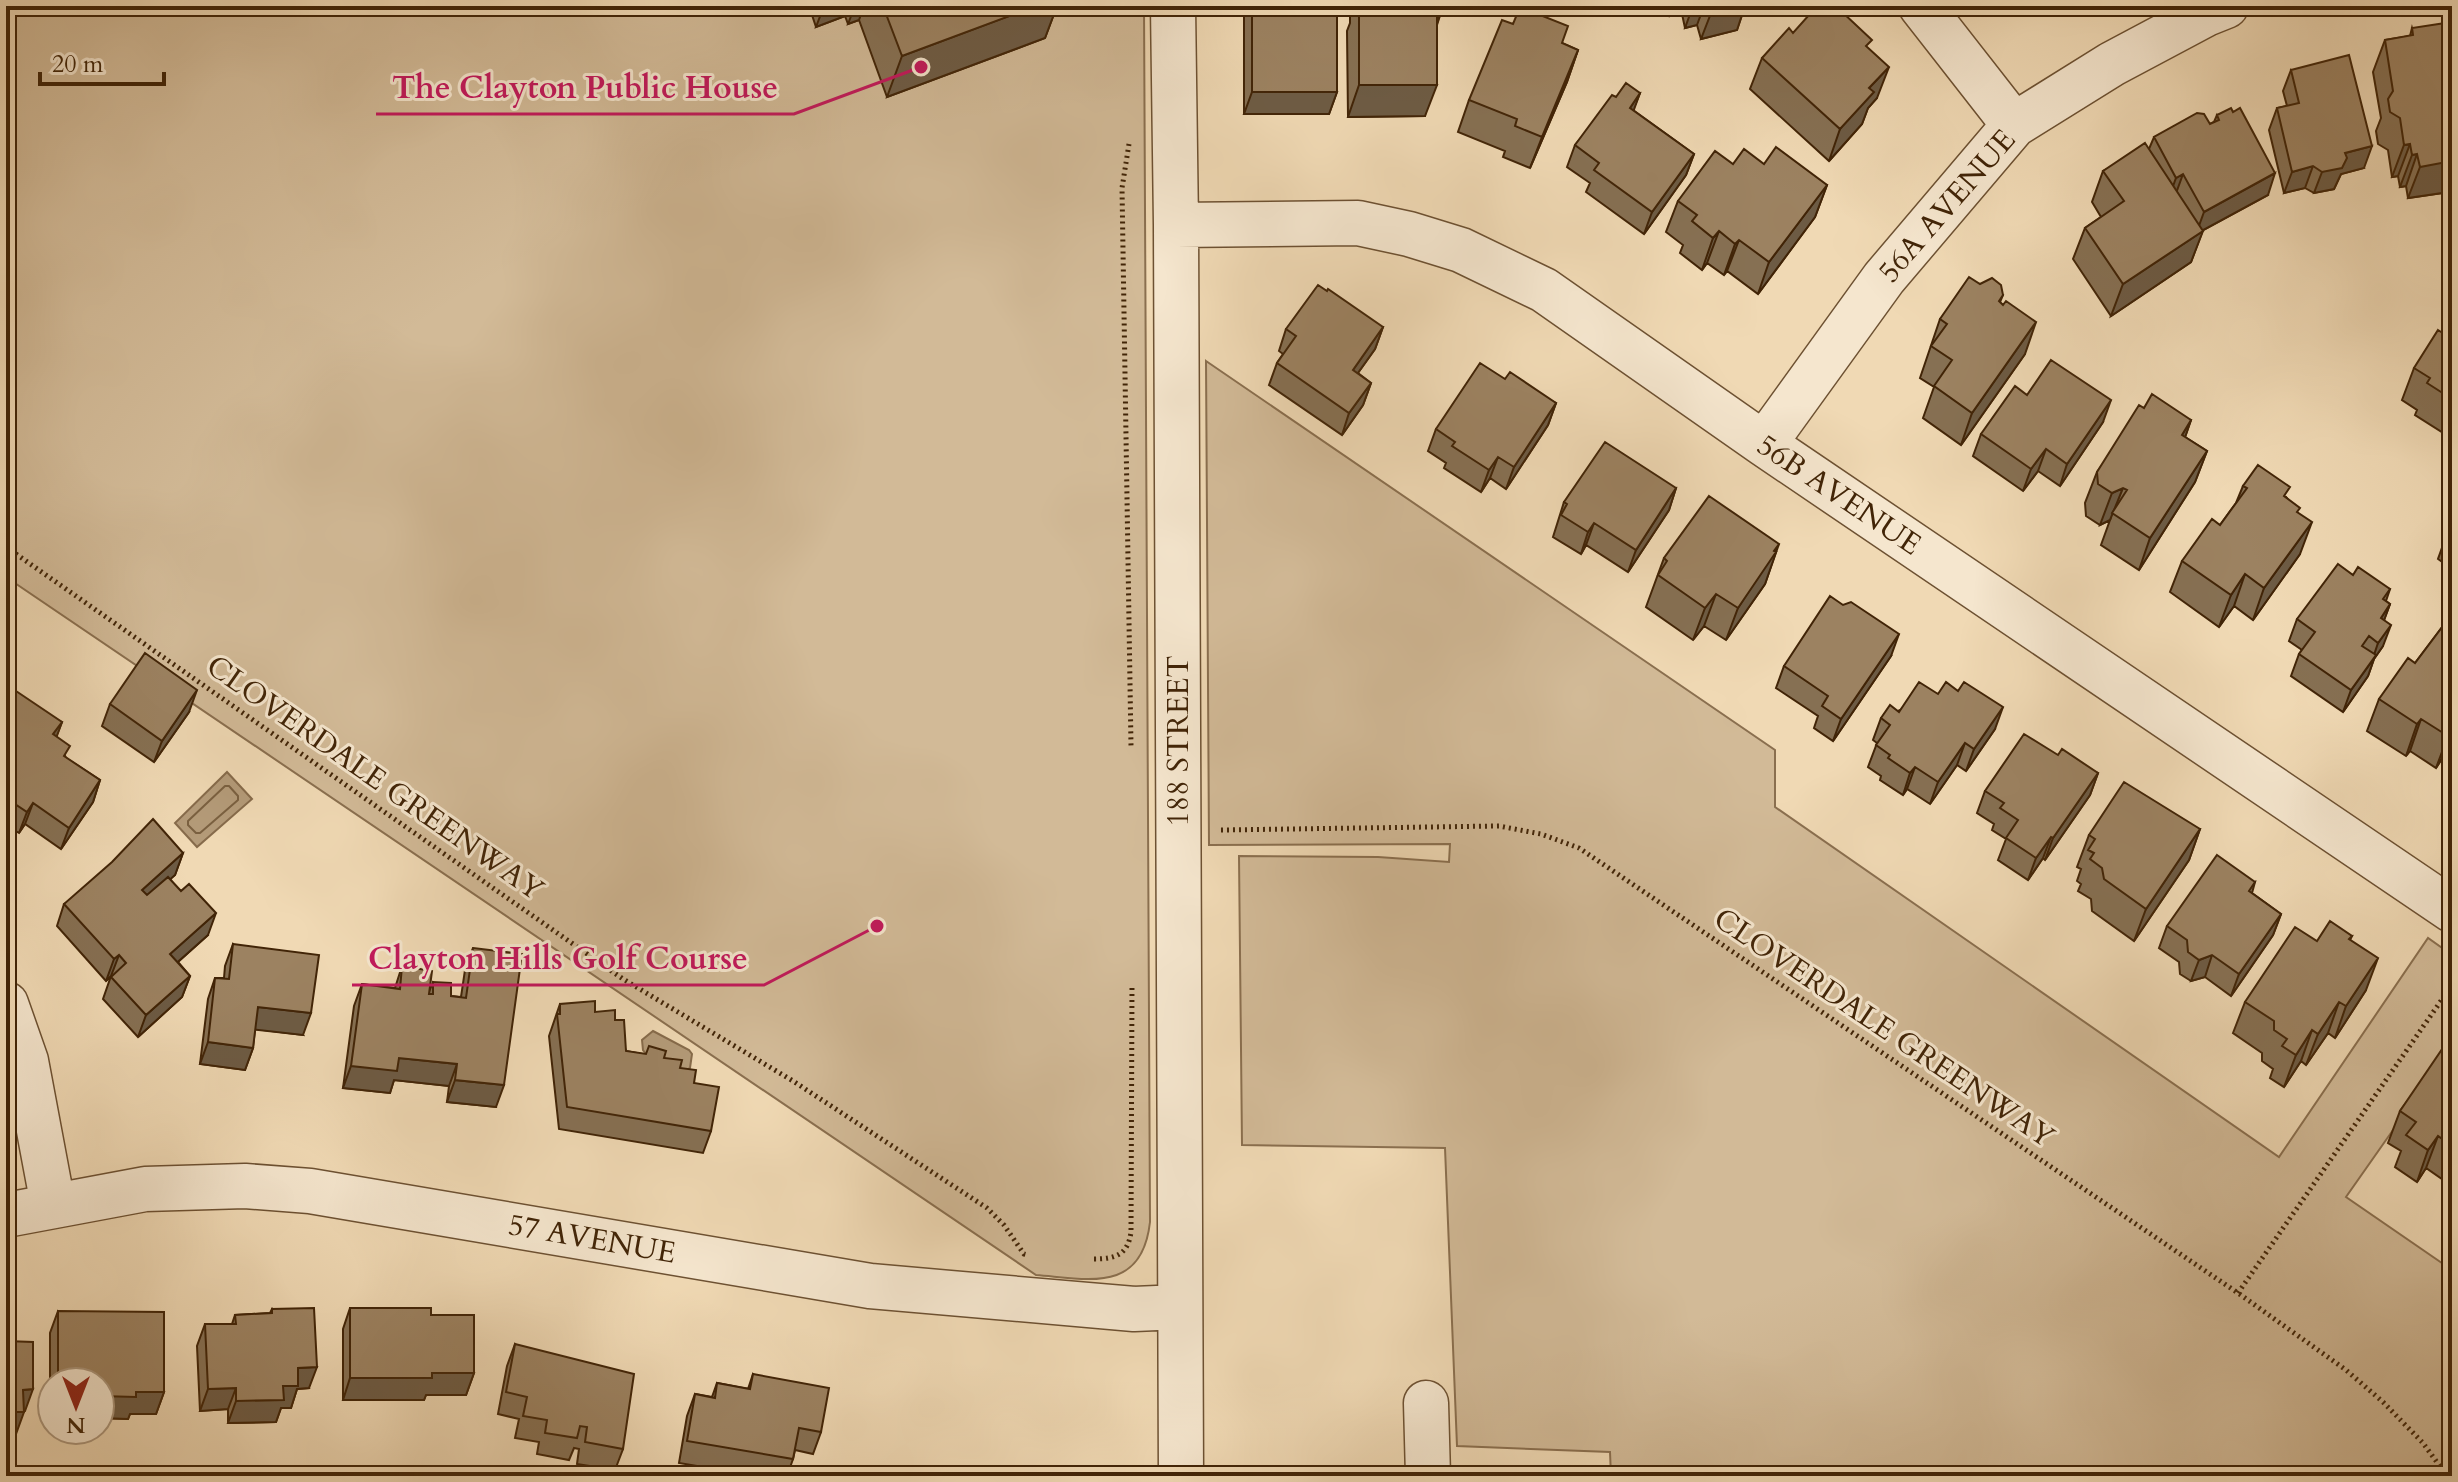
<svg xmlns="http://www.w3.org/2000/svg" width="2458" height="1482" font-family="Cardo,serif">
  <rect width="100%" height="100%" fill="#f0d9b4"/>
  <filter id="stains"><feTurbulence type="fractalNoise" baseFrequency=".0025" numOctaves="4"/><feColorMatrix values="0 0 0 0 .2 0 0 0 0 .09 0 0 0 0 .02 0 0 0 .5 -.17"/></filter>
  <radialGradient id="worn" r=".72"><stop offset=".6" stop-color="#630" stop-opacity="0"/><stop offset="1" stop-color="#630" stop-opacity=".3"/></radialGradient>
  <path fill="#d2ba97" stroke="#8a6f4f" stroke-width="2" d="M6,6H1144L1150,1222C1142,1294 1088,1279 1036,1275L6,577Z
    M1206,361L1775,750V807L2279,1157L2428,938L2452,955V1046L2346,1197L2452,1270V1476H1611L1610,1452L1457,1446L1445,1148L1242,1145L1239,856L1378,857L1449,862L1450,844L1209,845Z"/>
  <path fill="#b49b79" stroke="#866b4b" stroke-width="2" d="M227,772L252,799L197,847L175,823Z
    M653,1031L689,1050L692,1054L690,1068C673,1078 660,1063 646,1054L643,1050L642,1040Z"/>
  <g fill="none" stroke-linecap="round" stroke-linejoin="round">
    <path stroke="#7a6040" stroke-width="2" d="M225,786H229L238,796V800L200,833H196L188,825V821Z"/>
    <defs>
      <path id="minor" d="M1173,6L1176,225L1181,1476
        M1921,6L2014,125
        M1176,225L1358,223L1409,234L1461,250L1544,290L1764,444L2452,910
        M1764,444L1884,278L2014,125L2112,64L2206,14L2226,6
        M6,1004L26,1061L53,1205
        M6,1215L145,1189L245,1186L310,1191L870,1286L1134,1309L1180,1307
        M1426,1403L1428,1476"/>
    </defs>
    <use href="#minor" stroke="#6d5132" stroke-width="47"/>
    <path stroke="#412407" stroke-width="5" stroke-dasharray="2 4" stroke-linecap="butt" d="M1129,144L1122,188L1131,746
      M6,547L623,979L793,1081L987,1208L1004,1225L1024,1254L1028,1255
      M1221,830L1499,826L1541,834L1579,848L2238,1293L2346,1370L2383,1402L2423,1443L2447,1476
      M1094,1259C1115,1259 1128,1255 1131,1232L1132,984
      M2238,1293L2452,985"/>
    <use href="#minor" stroke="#f5e6ce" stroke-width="44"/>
  </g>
  <path fill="#867053" stroke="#412407" stroke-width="2" d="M809,6H1057L1045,38L887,97L859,20L848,24L845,16L816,27Z
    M1246,6H1281V15L1337,92L1329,114H1244V11Z
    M1352,6H1443L1437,25L1425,116L1348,117L1347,31L1350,23V10Z
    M1668,6H1754L1751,11L1742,15L1737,30L1701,39L1697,25L1685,28L1682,14L1670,16Z
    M2412,28L2451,166L2442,193L2408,198L2406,186L2400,187L2398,176L2392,177L2388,150L2378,144L2376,131L2381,118L2373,72L2385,40L2410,36Z
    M1793,33L1869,49L1877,98L1868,108L1862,124L1829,161L1750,89L1762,58Z
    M1562,43L1578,50L1567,82L1530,168L1503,157L1505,151L1458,132L1469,100Z
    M2291,70L2364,168L2341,174L2334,189L2314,193L2305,188L2284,193L2269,130L2277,108L2287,106L2283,91Z
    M1640,93L1633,110L1694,154L1686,175L1644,234L1586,192L1590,183L1567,167L1575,145L1616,97Z
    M2217,115L2268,195L2203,230L2191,262L2111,316L2073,259L2085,228L2101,217L2092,202L2103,171L2149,149L2154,137L2210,124L2214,122Z
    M1733,164H1764L1827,185L1815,217L1758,294L1727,271L1724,275L1707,263L1702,270L1680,253L1683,245L1666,232L1678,201Z
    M1980,284L2003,295L2000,302L2025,354L1961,445L1923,418L1934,387L1920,378L1940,319Z
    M1383,327L1375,349L1358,373L1371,383L1363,405L1342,435L1269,385L1277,363L1283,354L1279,351L1286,329Z
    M2452,339V458L2445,453L2451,438L2415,415L2417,410L2402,400L2414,368Z
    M1505,379L1556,403L1548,425L1506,489L1490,478L1481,492L1444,468L1446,463L1428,451L1436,429Z
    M2027,395L2103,422L2060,486L2038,471L2023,491L1973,456L1981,434Z
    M2144,408L2191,420L2185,437L2207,451L2195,482L2139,570L2101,545L2110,520L2100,525L2086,516L2085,503L2097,472Z
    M2243,486L2286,497L2298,513L2300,554L2253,620L2234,606L2219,627L2170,592L2182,561L2220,525L2236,503Z
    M1676,488L1669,510L1628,572L1586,545L1581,554L1553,537L1564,502Z
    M2452,510V569L2438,559L2448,531L2445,530Z
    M1776,552L1765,584L1726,640L1704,626L1693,640L1646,607L1664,558Z
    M2353,575L2390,589L2386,601L2390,604L2384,620L2383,646L2374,659L2368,676L2343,712L2291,676L2299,654L2302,650L2289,641L2297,619Z
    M2452,614V751L2448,749L2436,768L2410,751L2406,756L2367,731L2379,699L2415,663Z
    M1891,656L1833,741L1814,728L1818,716L1776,688L1784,666Z
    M1938,694L1995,729L1966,771L1957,765L1930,804L1907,789L1903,795L1880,780L1881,776L1868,767L1877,743L1873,740L1881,718Z
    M6,700L62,722L56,737L66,758L100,780L93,802L61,849L25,824L19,833L6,825Z
    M110,704L189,712L154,762L102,726Z
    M2058,755L2098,773L2090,795L2045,860L2043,858L2028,880L1998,860L2006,839L1992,830L1994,824L1977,813L1985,791Z
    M2200,829L2189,860L2134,941L2092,911L2091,899L2078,891L2081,884L2077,881L2081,869L2077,867L2089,835Z
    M183,853L175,875L170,879L208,935L178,962L190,976L182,997L138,1037L103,999L111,976L106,981L57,926L64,904Z
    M2255,882L2252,893L2281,914L2273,935L2231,996L2205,977L2191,981L2180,974L2179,962L2159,948L2167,926Z
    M2352,936L2350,940L2366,990L2335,1038L2328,1033L2306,1065L2301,1061L2284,1087L2270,1078L2273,1069L2262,1061V1053L2233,1033L2245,1002L2317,941Z
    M233,944L303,1035L255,1029L253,1048L245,1070L200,1064L208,999L215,978H224L225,966Z
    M473,948L496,1107L447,1102L449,1086L394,1080L390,1093L343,1088L354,1006L362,984L395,988L402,966L429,992L433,982L451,996L461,997L465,970Z
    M560,1004L595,1012L615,1020L626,1051L664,1058L680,1068L694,1083L711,1131L703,1153L559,1129L549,1036Z
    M2452,1041V1186L2426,1168L2417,1182L2395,1167L2401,1151L2388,1143L2400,1111Z
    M350,1308L431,1315L474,1373L466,1395H426L424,1400H343V1329Z
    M272,1309L309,1388L297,1389L291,1408H281L276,1422L228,1423V1409L200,1411L197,1346L205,1324H232L235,1315L270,1313Z
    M58,1311L164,1392L156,1414H130L128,1419L100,1418V1382H52V1416H50V1333Z
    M515,1344L623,1449L615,1470L577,1464L579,1449L574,1448L569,1460L537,1454L539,1442L515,1438L519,1419L498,1414L507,1366Z
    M753,1374L821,1432L813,1454L795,1450L793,1459L787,1476H757L679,1463L687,1416L695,1394L712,1397L717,1383L748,1389Z"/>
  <path fill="#6d5b44" stroke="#412407" stroke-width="2" d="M535,6H640V7L533,13Z
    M824,6H849L845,16L816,27Z
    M855,6H864L859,20L848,24Z
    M1036,6H1057L1045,38L887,97L902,56Z
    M1443,6L1432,38L1437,7Z
    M1673,6H1685L1682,14L1670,16Z
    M1693,6H1704L1697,25L1685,28Z
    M1718,6H1754L1751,11L1742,15L1737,30L1701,39L1713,8Z
    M1578,50L1567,82L1530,168L1542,137Z
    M1889,67L1877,98L1868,108L1862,124L1829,161L1840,129L1869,88Z
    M1359,85H1437L1425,116L1348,117Z
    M1252,92H1337L1329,114H1244Z
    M1640,93L1632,115L1630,108Z
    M2452,136V166L2442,193L2408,198L2420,167L2450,137Z
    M2410,144L2398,176L2392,177L2404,145Z
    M2372,146L2364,168L2341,174L2334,189L2314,193L2322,172L2345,153Z
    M1694,154L1686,175L1644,234L1652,212Z
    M2417,154L2406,186L2400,187L2412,155Z
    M2313,166L2305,188L2284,193L2292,172Z
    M2275,173L2268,195L2196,234L2204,212Z
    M2183,174L2175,196L2168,200L2176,178Z
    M1827,185L1815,217L1758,294L1769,262Z
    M1719,231L1707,263L1702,270L1713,238Z
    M2203,231L2191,262L2111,316L2123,284Z
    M1739,240L1727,271L1724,275L1735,244Z
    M2036,322L2025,354L1961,445L1972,413Z
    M1383,327L1375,349L1345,391L1353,370Z
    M1371,383L1363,405L1342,435L1349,413Z
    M2111,400L2103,422L2060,486L2067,464Z
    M1556,403L1548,425L1506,489L1514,467Z
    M2191,420L2180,452L2182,435Z
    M2046,449L2038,471L2023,491L2031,469Z
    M2207,451L2195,482L2139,570L2150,538Z
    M1498,457L1490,478L1481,492L1489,470Z
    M1676,488L1669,510L1628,572L1636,550Z
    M2123,488L2110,520L2100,525L2112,493Z
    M2312,522L2300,554L2253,620L2264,588Z
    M1594,523L1586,545L1581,554L1588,532Z
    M1779,544L1765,584L1726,640L1738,608Z
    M2245,574L2234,606L2219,627L2231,595Z
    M1716,594L1704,626L1693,640L1705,608Z
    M2390,604L2382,626L2381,618Z
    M2391,625L2383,646L2374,659L2368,676L2343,712L2351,690L2372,661L2378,643Z
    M1899,634L1891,656L1833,741L1841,719Z
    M197,690L189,712L154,762L162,741Z
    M2003,707L1995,729L1966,771L1974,749Z
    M2421,719L2410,751L2406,756L2417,724Z
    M62,722L54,744L53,734Z
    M2452,730V738L2448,749L2436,768L2448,736Z
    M1965,743L1957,765L1930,804L1938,782Z
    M1915,767L1907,789L1903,795L1910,773Z
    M2098,773L2090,795L2045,860L2053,838Z
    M100,780L93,802L61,849L69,828Z
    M33,803L25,824L19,833L27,812Z
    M2200,829L2189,860L2134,941L2146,909Z
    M2051,837L2043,858L2028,880L2036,858Z
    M183,853L175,875L134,912L142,890Z
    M216,913L208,935L162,976L170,954Z
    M2281,914L2273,935L2231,996L2239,974Z
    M119,955L111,976L106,981L114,959Z
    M2212,955L2205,977L2191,981L2199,960Z
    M2378,958L2366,990L2335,1038L2346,1006Z
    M190,976L182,997L138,1037L146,1015Z
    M2339,1002L2328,1033L2306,1065L2318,1034Z
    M258,1007L311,1013L303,1035L250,1029Z
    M2312,1030L2301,1061L2284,1087L2296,1055Z
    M208,1042L253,1048L245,1070L200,1064Z
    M399,1058L457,1064L449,1086L394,1080L390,1093L343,1088L351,1066Z
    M455,1080L504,1085L496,1107L447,1102Z
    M2438,1136L2426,1168L2417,1182L2428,1150Z
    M317,1367L309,1388L297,1389L291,1408H281L276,1422L228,1423L236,1401L283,1386L298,1368Z
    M432,1373H474L466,1395H426L424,1400H343L350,1378Z
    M236,1388L228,1409L200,1411L208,1389Z
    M33,1389L25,1411H15L23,1390Z
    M136,1392H164L156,1414H130L128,1419L100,1418V1396Z
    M6,1412H24L16,1434H6Z"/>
  <path fill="#9c8261" stroke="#412407" stroke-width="2" d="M883,6H1036L902,56Z
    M1252,6H1281V15H1337V92H1252Z
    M1359,6H1443L1437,7V85H1359Z
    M1817,6H1830L1838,13L1840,10L1872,40L1866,46L1889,67L1869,88L1874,92L1840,129L1762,58L1789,28L1793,33Z
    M1520,7L1568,26L1562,43L1578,50L1542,137L1515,126L1517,119L1469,100L1502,20L1513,24Z
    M2452,22V136L2450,137L2452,161L2420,167L2417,154L2412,155L2410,144L2404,145L2400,118L2390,112L2388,99L2393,91L2385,40L2413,35L2412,28Z
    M2349,55L2372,146L2345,153L2347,158L2342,168L2322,172L2313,166L2292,172L2277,108L2299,103L2291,70Z
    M1626,83L1640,93L1630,108L1694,154L1652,212L1594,170L1599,163L1575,145L1612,95L1616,97Z
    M2231,108L2233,112L2240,108L2275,173L2204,212L2183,174L2176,178L2154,137L2197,113L2204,114L2210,124L2219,120L2217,115Z
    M2145,143L2203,231L2123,284L2085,228L2124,201L2103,171Z
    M1776,147L1827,185L1769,262L1739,240L1735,244L1719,231L1713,238L1692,221L1697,215L1678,201L1715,151L1733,164L1744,149L1764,164Z
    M1969,277L1980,284L1992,278L2001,285L2003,295L1999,301L2003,305L2006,301L2036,322L1972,413L1934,386L1952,360L1931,346L1947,324L1940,319Z
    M1318,285L1327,291L1328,289L1383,327L1353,370L1371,383L1349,413L1277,363L1296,336L1286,329Z
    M2438,330L2452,339V399L2427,383L2430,378L2414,368Z
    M2051,360L2111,400L2067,464L2046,449L2031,469L1981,434L2015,386L2027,395Z
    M1480,363L1505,379L1510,372L1556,403L1514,467L1498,457L1489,470L1452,446L1455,442L1436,429Z
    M2152,394L2191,420L2182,435L2207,451L2150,538L2112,513L2127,490L2123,488L2112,493L2098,484L2097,472L2139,405L2144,408Z
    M1605,442L1676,488L1636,550L1594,523L1588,532L1561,515L1567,504L1564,502Z
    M2258,465L2290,487L2284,496L2300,508L2297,512L2312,522L2264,588L2245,574L2231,595L2182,561L2212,519L2220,525L2247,488L2243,486Z
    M1709,496L1779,544L1774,551L1776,552L1738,608L1716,594L1705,608L1658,575L1667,561L1664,558Z
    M2338,564L2353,575L2358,567L2390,589L2383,599L2390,604L2381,618L2391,625L2378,643L2369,636L2362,646L2376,655L2351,690L2299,654L2315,632L2297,619Z
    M1830,596L1843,605L1851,602L1899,634L1841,719L1822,706L1828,696L1784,666Z
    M2452,614V730L2448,736L2421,719L2417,724L2379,699L2408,658L2415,663Z
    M145,653L197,690L162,741L110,704Z
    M1919,682L1938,694L1946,682L1958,691L1964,682L2003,707L1974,749L1965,743L1938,782L1915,767L1910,773L1888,758L1890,755L1876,745L1890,725L1881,718L1890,705L1899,712Z
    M13,689L62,722L53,734L70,746L64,756L100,780L69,828L33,803L27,812L6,798V700Z
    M2024,734L2058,755L2062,749L2098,773L2053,838L2051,837L2036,858L2006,838L2018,820L2000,808L2004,803L1985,791Z
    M2124,782L2200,829L2146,909L2104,879L2102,868L2090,859L2094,853L2088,850L2095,839L2089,835Z
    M153,819L183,853L142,890L147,895L168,877L181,891L189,884L216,913L170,954L190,976L146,1015L111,977L126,963L119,955L114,959L64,904L112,862Z
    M2217,855L2255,882L2249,891L2281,914L2239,974L2212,955L2199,960L2188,952L2187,940L2167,926Z
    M2330,921L2352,936L2349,939L2378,958L2346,1006L2339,1002L2318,1034L2312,1030L2296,1055L2282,1046L2287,1039L2274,1030V1021L2245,1002L2295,927L2317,941Z
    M233,944L319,955L311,1013L258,1007L253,1048L208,1042L215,978L229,979Z
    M473,948L522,954L504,1085L455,1080L457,1064L399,1058L397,1071L351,1066L362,984L400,989L402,966L432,971L429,994H433V982L451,983V996L466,998Z
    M595,1001V1012L615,1010V1020H624L626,1051L646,1054L649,1046L666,1051L664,1058L682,1060L680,1068L696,1070L694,1083L719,1087L711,1131L567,1107L557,1014H560V1004Z
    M2449,1039L2452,1041V1146L2438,1136L2428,1150L2406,1135L2416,1122L2400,1111Z
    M314,1308L317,1367L298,1368V1386H283L284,1400L236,1401V1388L208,1389L205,1324H236L235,1315L272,1313V1309Z
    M350,1308H431V1315H474V1373H432V1378H350Z
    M58,1311L164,1312V1392H136V1397L100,1396V1382H58Z
    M6,1341L33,1342V1389L23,1390L24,1412H6Z
    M515,1344L634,1374L623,1449L585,1442L587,1427L580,1426L577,1438L545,1433L547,1420L523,1416L527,1397L506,1392Z
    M753,1374L829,1388L821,1432L799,1428L793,1459L687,1441L695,1394L715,1398L717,1383L750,1389Z"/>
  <g text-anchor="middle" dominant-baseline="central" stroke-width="6" stroke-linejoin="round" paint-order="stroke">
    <g font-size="30" fill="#412407" stroke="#f5e6ce">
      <text transform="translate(1947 206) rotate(-49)">56A AVENUE</text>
      <text transform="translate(1839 495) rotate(34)">56B AVENUE</text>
      <text transform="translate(1178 741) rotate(-90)">188 STREET</text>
      <text transform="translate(375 778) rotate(35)">CLOVERDALE GREENWAY</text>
      <text transform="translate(1884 1028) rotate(34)">CLOVERDALE GREENWAY</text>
      <text transform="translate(592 1239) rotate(10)">57 AVENUE</text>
    </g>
  </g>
  <path fill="none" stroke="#c2185b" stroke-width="3" d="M921 67L794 114H376M877 926L764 985H352"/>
  <g fill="#c2185b" stroke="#f5e6ce" stroke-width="3">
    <circle cx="921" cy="67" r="8"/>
    <circle cx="877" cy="926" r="8"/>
  </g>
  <g font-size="32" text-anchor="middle" font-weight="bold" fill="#c2185b" stroke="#f5e6ce" stroke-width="6" stroke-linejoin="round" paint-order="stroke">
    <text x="585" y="98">The Clayton Public House</text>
    <text x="558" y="969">Clayton Hills Golf Course</text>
  </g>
  <rect width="2458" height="1482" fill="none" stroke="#f0d9b4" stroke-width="32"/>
  <rect x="8" y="8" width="2442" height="1466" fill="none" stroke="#412407" stroke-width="4"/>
  <rect x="16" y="16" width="2426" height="1450" fill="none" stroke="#412407" stroke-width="2"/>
  <g transform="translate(76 1406) rotate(180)"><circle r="38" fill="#f5e6ce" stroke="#ad987e" stroke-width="2"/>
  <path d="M0-6L14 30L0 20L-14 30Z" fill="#8f2418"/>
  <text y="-12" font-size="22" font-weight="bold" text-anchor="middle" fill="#412407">N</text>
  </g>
  <path d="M40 72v12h124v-12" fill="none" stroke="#412407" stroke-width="4"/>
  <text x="52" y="72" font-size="24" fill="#412407" stroke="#f5e6ce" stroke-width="6" paint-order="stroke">20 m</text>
  <rect width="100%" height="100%" filter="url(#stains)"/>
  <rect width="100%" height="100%" fill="url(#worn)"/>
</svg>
